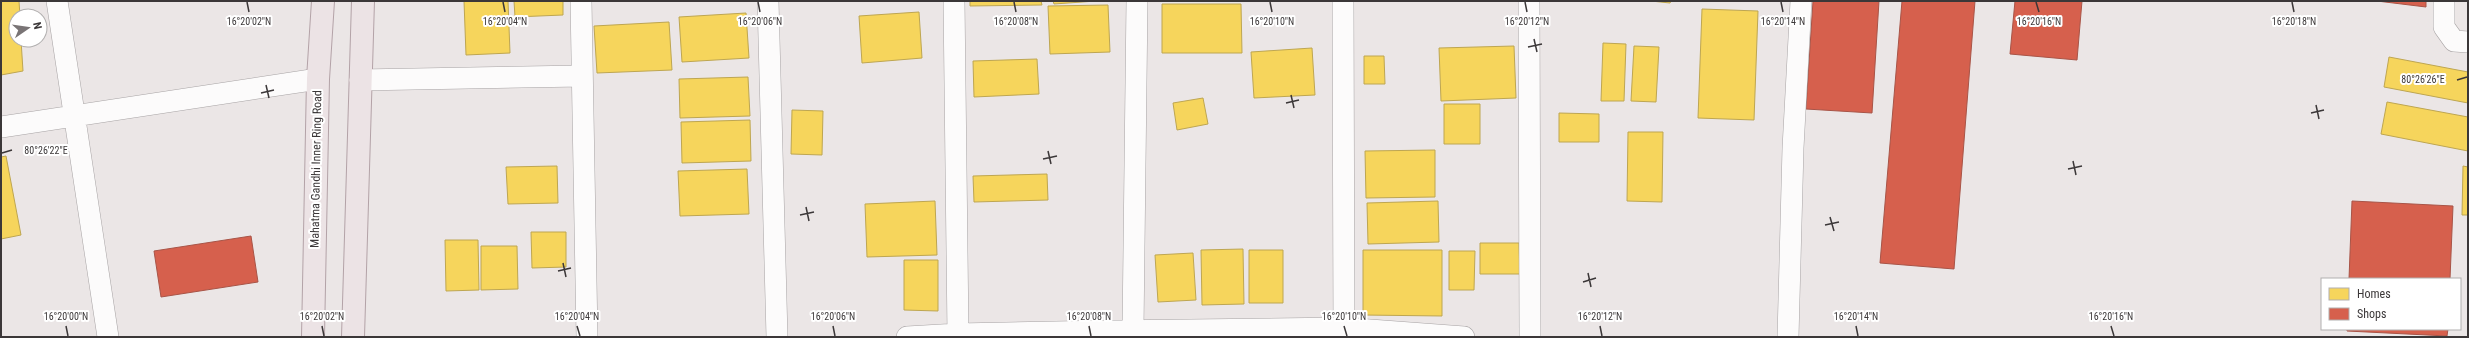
<svg xmlns="http://www.w3.org/2000/svg" width="2469" height="338" font-family="'Roboto Condensed',sans-serif">
  <rect width="100%" height="100%" fill="#ebe6e6"/>
  <path fill="#f6d55c" stroke="#bea651" d="M1,1H19L20,16H16V40H21L23,71L1,75Z
    M464,1H508L510,53L466,55Z
    M514,1H563V15L515,17Z
    M970,1H1041L1042,5L970,6Z
    M1053,1H1096L1054,4Z
    M1651,1H1671L1670,3Z
    M1162,4H1241L1242,53H1162Z
    M1108,5L1110,52L1050,54L1048,6Z
    M1702,9L1758,11L1754,120L1698,118Z
    M919,12L922,58L862,63L859,16Z
    M746,13L749,58L682,62L679,17Z
    M669,22L672,70L597,73L594,26Z
    M1603,43L1626,44L1624,101H1601Z
    M1514,46L1516,98L1441,101L1439,48Z
    M1634,46L1659,47L1656,102L1631,101Z
    M1312,48L1315,95L1254,98L1251,52Z
    M1364,56H1384L1385,84H1364Z
    M2389,57L2468,72V103L2384,87Z
    M1037,59L1039,94L974,97L973,61Z
    M748,77L750,116L680,118L679,79Z
    M1203,98L1208,124L1177,130L1173,103Z
    M2387,102L2468,117V151L2381,134Z
    M1444,104H1480V144H1444Z
    M792,110L823,111L822,155L791,154Z
    M1559,113L1599,114V142H1559Z
    M750,120L751,161L682,163L681,122Z
    M1628,132H1663L1662,202L1627,201Z
    M1435,150V197L1366,198L1365,151Z
    M6,156L21,235L1,239V157Z
    M557,166L558,203L508,204L506,167Z
    M2463,166L2468,167V215H2462Z
    M747,169L749,214L680,216L678,171Z
    M1047,174L1048,200L974,202L973,176Z
    M935,201L937,255L867,257L865,204Z
    M1438,201L1439,242L1368,244L1367,203Z
    M531,232H566V267L532,268Z
    M445,240H478L479,290L446,291Z
    M1480,243H1519L1520,274H1480Z
    M481,246H517L518,289L481,290Z
    M1243,249L1244,304L1202,305L1201,250Z
    M1249,250H1283V303H1249Z
    M1363,250H1442V316L1363,315Z
    M1449,251H1475L1474,290H1449Z
    M1193,253L1196,300L1158,302L1155,255Z
    M904,260H938V311L904,310Z"/>
  <path fill="#d6604d" stroke="#a85447" d="M1813,1H1879L1872,113L1806,109Z
    M1902,1H1975L1954,269L1880,263Z
    M2015,1H2082L2077,60L2010,54Z
    M2377,1H2426V7Z
    M2352,201L2453,206L2450,279H2349Z
    M251,236L258,282L161,297L154,251Z
    M2347,329H2448L2447,336L2347,331Z"/>
  <g fill="none" stroke-linecap="round" stroke-linejoin="round">
    <defs>
      <path id="minor" d="M57,1L108,337
        M581,1L587,337
        M768,1L777,337
        M954,1L958,334
        M1343,1L1344,337
        M1529,1L1530,337
        M2444,1V27L2454,41L2468,42
        M360,80L582,76
        M1,127L318,79
        M1133,330L1137,1
        M907,337L958,334L1107,331L1343,328L1464,337
        M1788,337L1793,148L1801,1"/>
      <path id="primary" d="M313,337L318,79L323,1
        M353,337L363,1"/>
    </defs>
    <use href="#minor" stroke="#a7a3a4" stroke-width="22"/>
    <use href="#primary" stroke="#b3a2a7" stroke-width="24"/>
    <use href="#minor" stroke="#fcfbfb" stroke-width="21"/>
    <use href="#primary" stroke="#ece3e5" stroke-width="22"/>
  </g>
  <path fill="none" stroke="#3b3738" stroke-width="1.5" d="M247,2L249,12M503,2L505,12M758,2L760,12M1014,2L1016,12M1270,2L1272,12M1525,2L1527,12M1781,2L1783,12M2036,2L2039,12M2292,2L2294,12M1534,39L1537,52M1528,47L1542,44M2457,80L2467,77M266,85L269,98M261,93L274,90M1291,95L1294,108M1286,103L1299,100M2316,105L2319,119M2311,113L2324,110M1048,151L1051,164M2,153L12,150M1043,159L1057,156M2073,161L2076,175M2068,169L2082,166M806,207L809,221M800,215L814,212M1830,217L1834,231M1825,225L1839,222M563,263L566,277M558,271L571,268M1588,273L1591,287M1583,282L1596,278M66,326L68,336M322,326L324,336M577,326L580,336M833,326L835,336M1089,326L1091,336M1344,326L1347,336M1600,326L1602,336M1856,326L1858,336M2111,326L2114,336"/>
  <g text-anchor="middle" dominant-baseline="central" stroke-width="4" stroke-linejoin="round" paint-order="stroke">
    <g font-size="12" fill="#3b3738" stroke="#fff">
      <text transform="translate(316 169) rotate(-89)">Mahatma Gandhi Inner Ring Road</text>
    </g>
  </g>
  <g font-size="10" text-anchor="middle" fill="#3b3738" stroke="#fff" stroke-width="4" stroke-linejoin="round" paint-order="stroke">
    <text x="505" y="25">16°20'04"N</text>
    <text x="2294" y="25">16°20'18"N</text>
    <text x="249" y="25">16°20'02"N</text>
    <text x="760" y="25">16°20'06"N</text>
    <text x="1016" y="25">16°20'08"N</text>
    <text x="1272" y="25">16°20'10"N</text>
    <text x="1527" y="25">16°20'12"N</text>
    <text x="1783" y="25">16°20'14"N</text>
    <text x="2039" y="25">16°20'16"N</text>
    <text x="2423" y="83">80°26'26"E</text>
    <text x="46" y="154">80°26'22"E</text>
    <text x="66" y="320">16°20'00"N</text>
    <text x="322" y="320">16°20'02"N</text>
    <text x="577" y="320">16°20'04"N</text>
    <text x="833" y="320">16°20'06"N</text>
    <text x="1089" y="320">16°20'08"N</text>
    <text x="1344" y="320">16°20'10"N</text>
    <text x="1600" y="320">16°20'12"N</text>
    <text x="1856" y="320">16°20'14"N</text>
    <text x="2111" y="320">16°20'16"N</text>
  </g>
  <rect width="2469" height="338" fill="none" stroke="#3b3738" stroke-width="4"/>
  <rect x="2321" y="278" width="140" height="52" fill="#ffffff" stroke="#b1afaf"/>
  <rect x="2329" y="288" width="20" height="12" fill="#f6d55c" stroke="#b1afaf"/>
  <text x="2357" y="298" font-size="12" fill="#3b3738">Homes</text>
  <rect x="2329" y="308" width="20" height="12" fill="#d6604d" stroke="#b1afaf"/>
  <text x="2357" y="318" font-size="12" fill="#3b3738">Shops</text>
  <g transform="translate(28 28) rotate(77)"><circle r="19" fill="#ffffff" stroke="#b1afaf"/>
  <path d="M0-3L7 15L0 10L-7 15Z" fill="#797475"/>
  <text y="-6" font-size="11" font-weight="bold" text-anchor="middle" fill="#3b3738">N</text>
  </g>
</svg>
